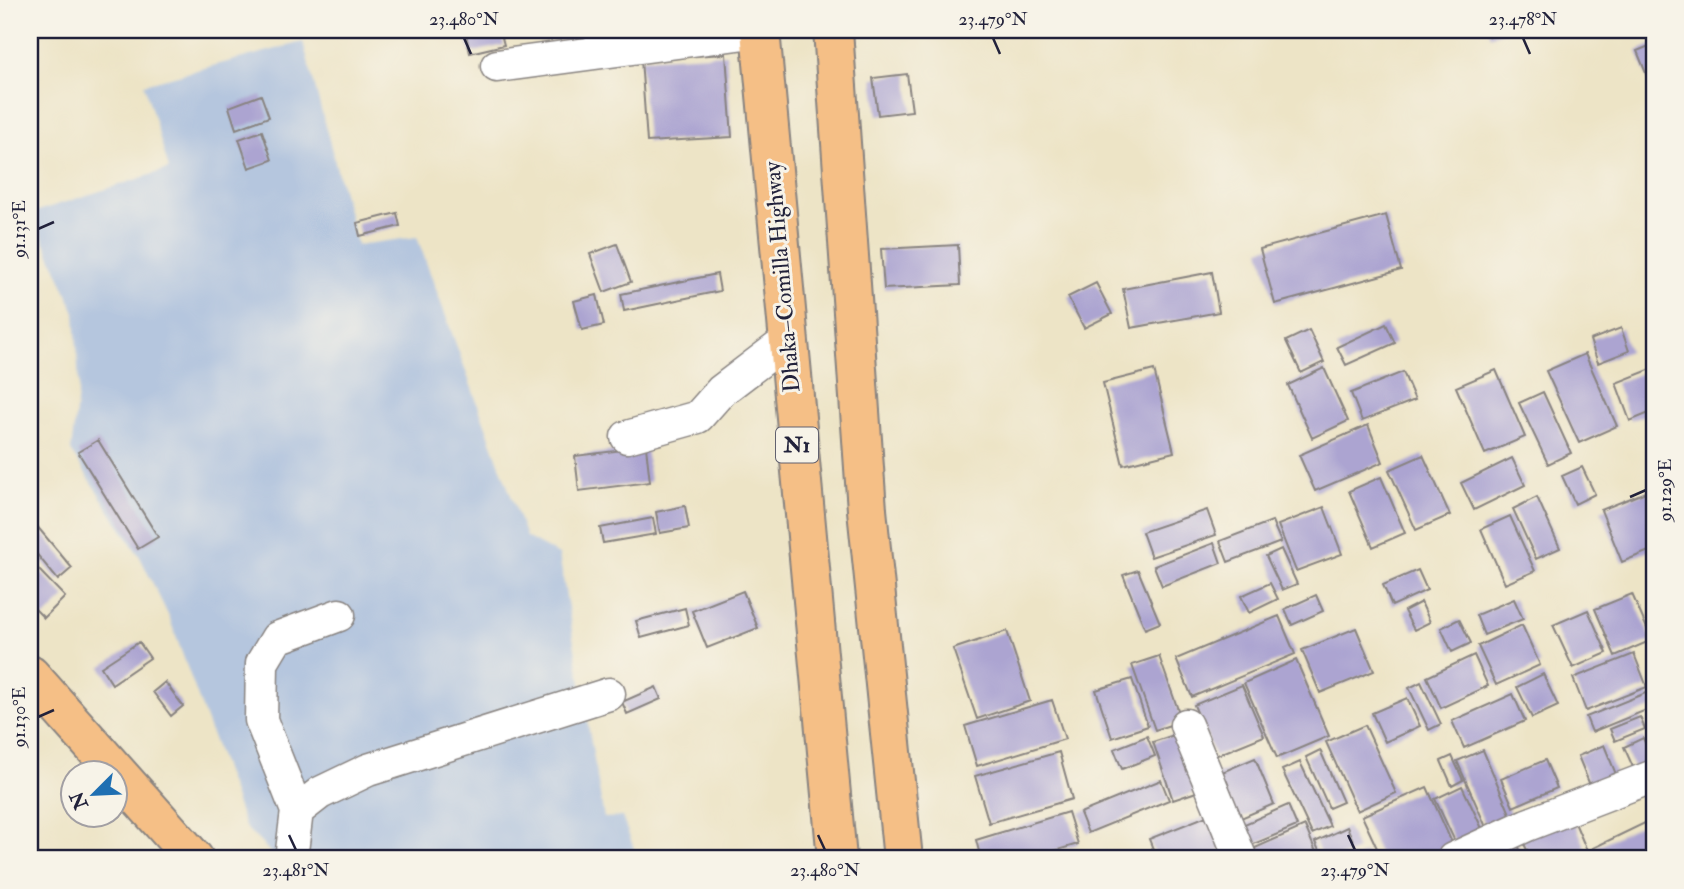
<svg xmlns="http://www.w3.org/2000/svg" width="1684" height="889" font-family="'IM FELL Double Pica',serif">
  <rect width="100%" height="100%" fill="#f7f3e8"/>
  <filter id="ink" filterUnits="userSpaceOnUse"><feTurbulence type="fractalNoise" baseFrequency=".0143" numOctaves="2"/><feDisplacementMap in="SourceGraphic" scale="14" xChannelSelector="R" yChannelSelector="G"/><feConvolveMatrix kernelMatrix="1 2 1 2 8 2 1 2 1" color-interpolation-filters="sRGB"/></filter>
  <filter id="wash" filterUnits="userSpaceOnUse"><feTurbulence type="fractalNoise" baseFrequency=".00686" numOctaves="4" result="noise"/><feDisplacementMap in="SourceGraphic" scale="28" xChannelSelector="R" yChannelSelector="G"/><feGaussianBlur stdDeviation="1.57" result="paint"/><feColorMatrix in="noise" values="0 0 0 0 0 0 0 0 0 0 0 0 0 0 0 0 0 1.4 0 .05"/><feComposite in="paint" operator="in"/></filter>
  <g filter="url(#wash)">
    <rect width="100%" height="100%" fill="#ede4c6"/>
    <path fill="#b5c6de" d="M303,42L357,245L417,237L526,537L559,555L604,818L622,817L638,859H277L245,827L169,617L140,557L71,451L79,386L75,312L32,213L169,169L144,84Z"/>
    <g id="blocks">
      <path fill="#aca4d1" d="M465,30H500L504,45L470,53Z
        M1488,30H1508L1490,36Z
        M1654,44V93L1637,51Z
        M726,54L732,137L647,142L641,59Z
        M907,74L912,111L878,115L873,78Z
        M261,95L269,117L236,129L229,107Z
        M262,131L272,160L249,168L239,139Z
        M397,213L400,226L360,236L357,223Z
        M1386,215L1401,270L1275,304L1260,249Z
        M1654,215V234L1648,218Z
        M617,244L631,282L604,292L590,254Z
        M958,245L960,285L884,289L881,249Z
        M1212,272L1219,312L1131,328L1123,289Z
        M717,274L720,291L624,311L621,294Z
        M1096,283L1112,314L1084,328L1068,297Z
        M597,295L604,325L582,330L574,301Z
        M1386,324L1395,343L1346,365L1337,347Z
        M1621,328L1629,351L1598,363L1590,340Z
        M1309,330L1324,362L1301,373L1286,341Z
        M1585,354L1617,426L1579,443L1546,371Z
        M1324,368L1348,421L1312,438L1288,385Z
        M1654,368V411L1630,421L1616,383Z
        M1154,370L1174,452L1123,465L1103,383Z
        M1496,370L1525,437L1485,454L1456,387Z
        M1403,372L1415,400L1362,421L1351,393Z
        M1543,392L1571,453L1548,464L1519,403Z
        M1368,425L1383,462L1315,491L1299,455Z
        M98,440L158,537L138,549L78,452Z
        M646,447L650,482L579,491L575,456Z
        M1423,455L1450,515L1416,530L1389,470Z
        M1512,458L1525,485L1474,510L1461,483Z
        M1582,467L1595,494L1575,504L1562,476Z
        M1381,477L1405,533L1373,547L1349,491Z
        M1653,489L1654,549L1622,562L1601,510Z
        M1537,497L1560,548L1536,559L1513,509Z
        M685,506L689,528L660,533L656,512Z
        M1324,507L1342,554L1296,571L1278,525Z
        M1207,510L1216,535L1151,557L1142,532Z
        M1510,516L1535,571L1505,584L1481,529Z
        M30,518L72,568L58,580L30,546Z
        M653,518L656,534L603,543L600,528Z
        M1272,521L1281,542L1228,562L1220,541Z
        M1214,543L1221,563L1162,586L1154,566Z
        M1281,549L1297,584L1282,590L1266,556Z
        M37,568L65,597L44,618L30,604V576Z
        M1138,570L1160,623L1145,629L1123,575Z
        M1418,570L1427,590L1392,606L1383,585Z
        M1270,583L1278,599L1249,613L1241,596Z
        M743,591L758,628L707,648L692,611Z
        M1632,594L1652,640L1615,656L1595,609Z
        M1316,595L1323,611L1292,625L1285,609Z
        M1514,599L1523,619L1484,635L1476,615Z
        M1421,602L1430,622L1414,630L1404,611Z
        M685,608L689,625L641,638L636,621Z
        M1588,610L1607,653L1573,668L1553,625Z
        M1279,616L1295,654L1192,697L1176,659Z
        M1459,619L1471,643L1452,652L1441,628Z
        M1522,625L1540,665L1496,685L1478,646Z
        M1356,628L1374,671L1320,693L1302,650Z
        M1007,631L1030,701L977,719L953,649Z
        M139,642L150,658L112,684L101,667Z
        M1634,654L1647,687L1586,711L1573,678Z
        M1474,655L1488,686L1441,708L1427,677Z
        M1159,656L1182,721L1155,730L1132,665Z
        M1296,660L1329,736L1277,758L1244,683Z
        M1543,674L1558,706L1532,718L1517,687Z
        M1132,679L1148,726L1112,738L1096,690Z
        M165,682L183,706L171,716L153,692Z
        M1421,682L1441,724L1429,730L1409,688Z
        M1242,685L1264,736L1215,756L1194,705Z
        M656,687L661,699L627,714L622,702Z
        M1648,692L1654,707L1592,732L1586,717Z
        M1513,694L1525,721L1464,748L1452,721Z
        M1407,698L1420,726L1385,742L1372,713Z
        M1052,700L1065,739L977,766L965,726Z
        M1640,717L1645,729L1615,741L1610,729Z
        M1365,725L1396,793L1357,811L1326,742Z
        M1186,731L1205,789L1173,800L1153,742Z
        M1147,736L1155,756L1122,769L1114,749Z
        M1643,738L1654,763L1637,776L1624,747Z
        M1604,745L1620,784L1594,795L1578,756Z
        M1320,750L1343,802L1329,808L1306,757Z
        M1483,750L1514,823L1489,834L1457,761Z
        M1059,752L1072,799L989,823L975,776Z
        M1452,756L1463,780L1452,786L1441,761Z
        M1255,758L1274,804L1234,821L1215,775Z
        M1545,760L1557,788L1513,807L1501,779Z
        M1300,762L1330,826L1312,834L1282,770Z
        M1161,780L1169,800L1088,833L1080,813Z
        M1462,786L1486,837L1459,850L1435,799Z
        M1427,787L1456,852L1439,859H1382L1362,816Z
        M1654,796V815L1646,801Z
        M1288,805L1297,826L1249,846L1240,826Z
        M1068,812L1078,844L1027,859H981L976,840Z
        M1214,813L1227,848L1199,859H1157L1149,839Z
        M1572,816L1588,853L1572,859H1531L1521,837Z
        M1653,819L1654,859H1598L1593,848Z
        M1305,826L1319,859H1249L1246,852Z
        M1347,827L1357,850L1337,859H1323L1315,842Z
        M1514,836L1524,859H1457Z
        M1365,853L1368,859H1352Z"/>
    </g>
  </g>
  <g filter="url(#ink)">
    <use href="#blocks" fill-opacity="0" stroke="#888380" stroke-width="2"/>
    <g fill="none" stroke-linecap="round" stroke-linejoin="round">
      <defs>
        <path id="minor" d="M497,66L760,31
          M627,437L698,417L721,391L788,340
          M1186,725L1241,859
          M297,811L261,720L262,663L277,638L339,615
          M291,859L297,811L320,793L368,770L609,694
          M1453,859L1527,825L1654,776"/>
        <path id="major" d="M30,675L194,859"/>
        <path id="highway" d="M760,30L837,859
          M833,30L867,510L903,859"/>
      </defs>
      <use href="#minor" stroke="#888380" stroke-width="35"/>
      <use href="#major" stroke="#888380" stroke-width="42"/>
      <use href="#highway" stroke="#888380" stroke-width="42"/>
      <use href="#minor" stroke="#fff" stroke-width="32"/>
      <use href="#major" stroke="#f5bf86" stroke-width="38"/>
      <use href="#highway" stroke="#f5bf86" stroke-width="38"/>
    </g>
  </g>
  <path fill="none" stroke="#22223b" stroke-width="2.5" d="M464,38L471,54M993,38L1000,54M1523,38L1530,54M38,229L54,222M1630,497L1646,490M38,717L54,710M289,835L296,850M818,835L825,850M1348,835L1355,850"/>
  <g text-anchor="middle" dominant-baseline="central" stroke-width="6" stroke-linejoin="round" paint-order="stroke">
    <rect fill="#f7f3e8" stroke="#62616f" stroke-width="2" x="776" y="427.5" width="42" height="35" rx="5"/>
    <g font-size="21" font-weight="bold" fill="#22223b">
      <text x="797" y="445">N1</text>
    </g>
    <g font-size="23" fill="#22223b" stroke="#f7f3e8">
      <text transform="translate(782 277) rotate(-95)">Dhaka–Comilla Highway</text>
    </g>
  </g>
  <rect width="1684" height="889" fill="none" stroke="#f7f3e8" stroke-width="77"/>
  <g transform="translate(94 794) rotate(246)"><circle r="33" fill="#f7f3e8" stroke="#a29fa3" stroke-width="2"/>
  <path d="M0-5L12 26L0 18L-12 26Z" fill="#1f6fb2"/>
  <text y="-10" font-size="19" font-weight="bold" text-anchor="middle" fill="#22223b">N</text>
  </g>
  <rect x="38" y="38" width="1608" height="812" fill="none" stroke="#22223b" stroke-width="2.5"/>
  <g font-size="18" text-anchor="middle" fill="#22223b">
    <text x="464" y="25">23.480°N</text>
    <text x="993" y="25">23.479°N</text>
    <text x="1523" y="25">23.478°N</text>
    <text transform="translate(19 229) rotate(-90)" y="6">91.131°E</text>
    <text transform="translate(1665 490) rotate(-90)" y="6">91.129°E</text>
    <text transform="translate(19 717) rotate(-90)" y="6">91.130°E</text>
    <text x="296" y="876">23.481°N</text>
    <text x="825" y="876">23.480°N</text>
    <text x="1355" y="876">23.479°N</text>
  </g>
</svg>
